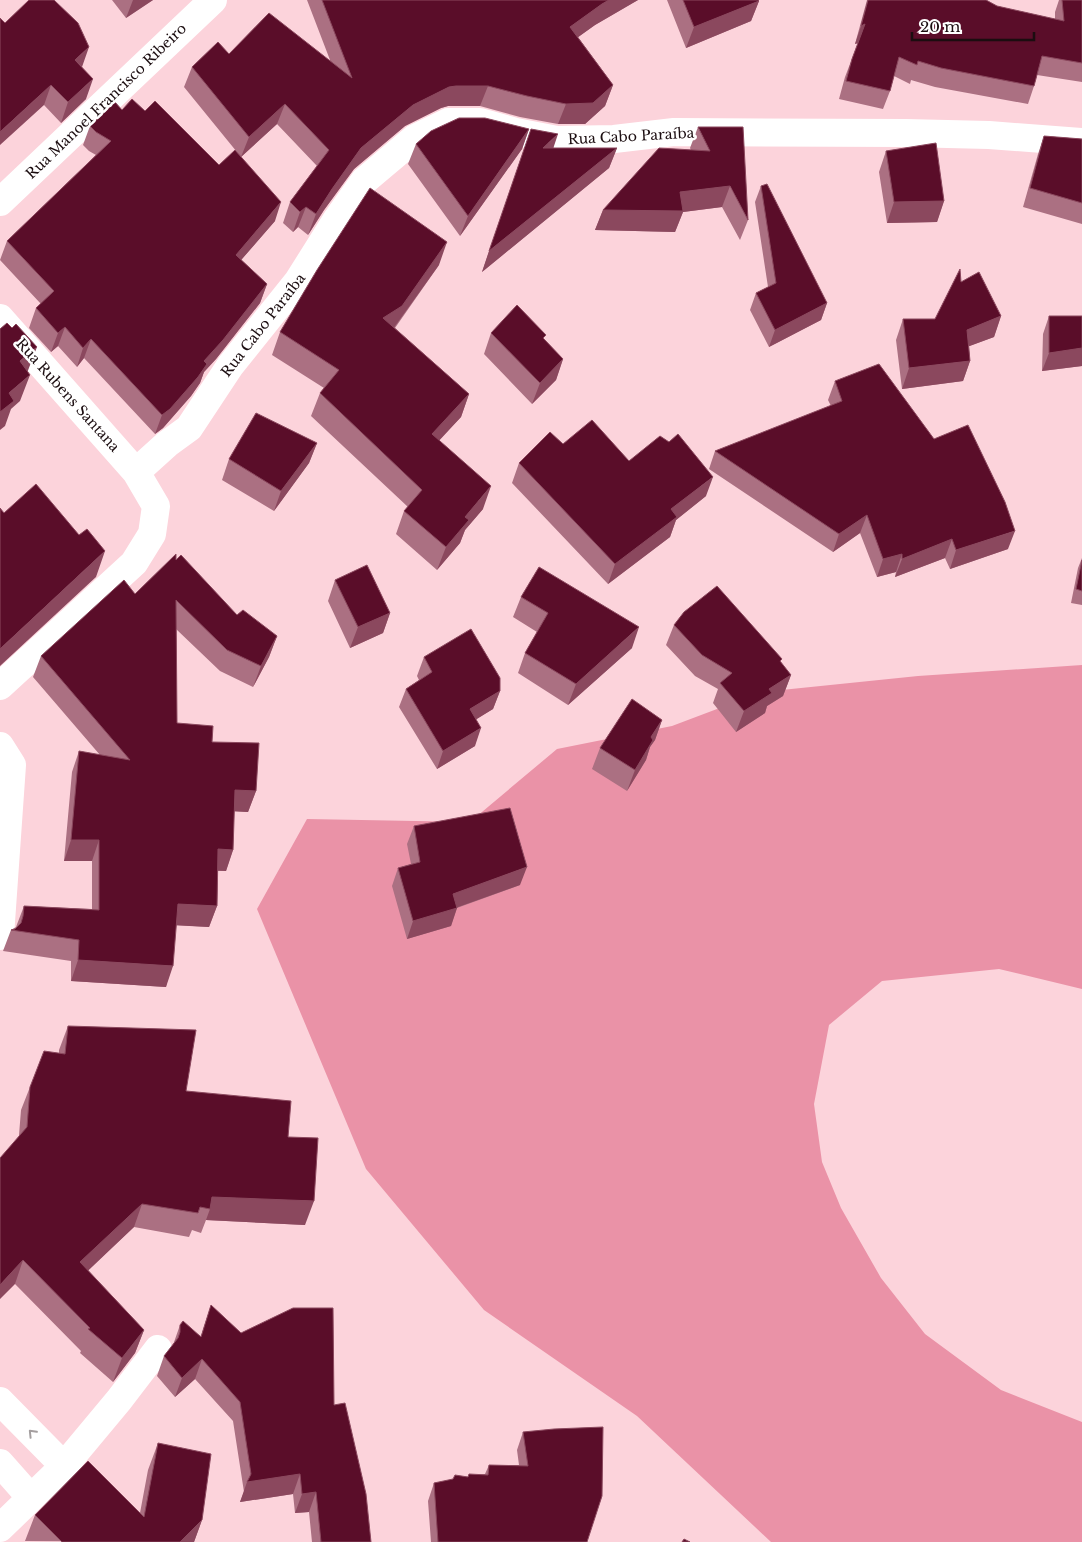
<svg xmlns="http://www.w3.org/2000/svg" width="1082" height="1542" font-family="'Libre Baskerville',serif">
  <rect width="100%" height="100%" fill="#fcd3db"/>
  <path fill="#ea92a7" d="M1082,665V989L999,969L882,981L829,1025L814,1104L822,1162L841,1208L881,1278L925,1334L1001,1390L1082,1422V1542H771L637,1416L484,1310L366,1169L257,909L307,819L470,822L557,749L672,726L762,692L918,676Z"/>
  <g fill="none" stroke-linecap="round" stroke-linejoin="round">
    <path stroke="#fff" stroke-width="28" d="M0,202L213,0
      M0,318L136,472L156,506L152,534L134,563L0,686
      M136,472L167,444L189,428L230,366L298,281L337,219L364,181L415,138L448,122H480L516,132L557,140L614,139L674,132L906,133L989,135L1082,142
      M0,746L12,765L0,936
      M0,1401L64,1466
      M0,1463L31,1498
      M0,1528L64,1466L119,1400L158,1349"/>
  </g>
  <path fill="#ab7082" d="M112,0H153L126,18Z
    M307,0H638L595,25L578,37L613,85L605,106L585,124H558L520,117L480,106H448L441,108L405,126L354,169L324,210L308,235L298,227L293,232L283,223L290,202L317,166L277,124L241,157L184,87L192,67L229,54L330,60Z
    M667,0H758L759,1L751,21L686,48Z
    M867,0H986L997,6L1055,19V12L1059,0H1082V82L1037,75L1034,86L1028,104L935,87L911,80L910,84L894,76L890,91L883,109L839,99L845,77L858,43L855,44Z
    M5,23L82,67L86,99L61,123L44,105Z
    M122,110L145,111L275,221L241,260L267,284L260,303L216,359L204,372L200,383L191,396L163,428L155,434L84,358L77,367L58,346L51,352L29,328L36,308L41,304L0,260L7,241L96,155L89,151L83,145L90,126Z
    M698,127L748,220L740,240L722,207L683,212L675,232L595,230L603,210L691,150L690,148Z
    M529,129L522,149L460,236L408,164L416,144Z
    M531,129L554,148H617L609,168L482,272Z
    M1044,136L1082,139V224L1023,207L1038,154Z
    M886,151L944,201L937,222L887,223L879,172Z
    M761,186L827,303L821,320L769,347L750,310L756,293L768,287L755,202Z
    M439,265L395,328L469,394L461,417L439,440L483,509L465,530L460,543L437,570L396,534L404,511L408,507L311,416L320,393L324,388L272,355L280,332Z
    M961,282L1001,316L994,337L969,346L970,361L963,381L902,389L896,340L903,319H935Z
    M1049,316H1082V366L1042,371L1043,334Z
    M491,333L544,339L563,359L556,380L532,404L484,354Z
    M835,381L1008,549L950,569L945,558L895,577L896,572L877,577L860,533L833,552L709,469L715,451L831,406L828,400Z
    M669,442L706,496L676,520L670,537L608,584L512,483L519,463L563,444L629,461Z
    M317,443L309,463L274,511L222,480L229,459Z
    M1082,558V605L1071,603L1078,568Z
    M176,560L237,615L277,636L269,657L253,687L220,671L176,629L177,723L212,742L256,791L248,812L234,811L233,850L226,871H218L217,906L209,927L176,925L166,987L71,981V961L3,951L11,930L16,927L24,906L92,909V861H64L72,772L79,751L100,755L33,677L41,656L135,594Z
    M335,580L390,613L383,633L350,648L328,601Z
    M521,597L632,648L568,705L518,673L525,653L537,632L513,617Z
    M674,625L781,663L791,675L783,696L767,706L765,713L736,732L713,703L718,689L695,676L666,645Z
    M424,657L500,691L493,709L476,719L475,746L437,769L399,707L406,689L419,680L417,676Z
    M662,720L655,740L650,747L646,760L627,791L592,769L600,748Z
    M414,826L520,885L457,908L451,926L407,939L392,886L398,868L411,864L407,844Z
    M68,1026L186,1091L288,1137L305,1225L206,1220L201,1233L192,1230L189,1237L134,1227L88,1270L144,1330L135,1353L113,1382L80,1353L81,1351L15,1284L19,1135L21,1110L30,1087L59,1053V1050Z
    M211,1305L241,1333L334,1405L371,1542H312L309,1512L295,1513L293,1494L240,1502L244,1492L233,1421L195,1379L175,1397L157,1376L164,1356L173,1345L180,1325L201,1336Z
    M523,1432L587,1542H431L428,1501L434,1483L485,1474L489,1465H519L517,1450Z
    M158,1443L202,1520L194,1542L25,1541L35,1515L140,1513L148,1470Z"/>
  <path fill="#8b485e" d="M133,0H153L126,18Z
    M609,0H638L595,25L563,48L570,27L602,4Z
    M759,1L751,21L686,48L694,27Z
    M865,24L858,43L855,44L861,26Z
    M89,47L82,67L75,60Z
    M93,79L86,99L61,123L68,102Z
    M51,85L44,105L0,145V132Z
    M613,85L605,106L585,124H558L566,104Z
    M456,86H488L480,106H448L441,108L405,126L354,169L324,210L308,235L316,214L332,189L361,148L413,105L449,87Z
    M285,104L277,124L241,157L249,137Z
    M529,129L522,149L460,236L468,216Z
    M558,134L551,155L543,148Z
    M617,148L609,168L482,272L489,251Z
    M730,186L722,207L683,212L675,232L595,230L603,210L680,192Z
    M944,201L937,222L887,223L894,202Z
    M281,202L275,221L229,274L236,255Z
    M306,207L298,227L293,232L300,212Z
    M447,242L439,265L393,329L383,318Z
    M267,284L260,303L216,359L204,372L200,383L191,396L163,428L155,434L162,415L204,361Z
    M827,303L821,320L769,347L775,330Z
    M1001,316L994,337L959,350L967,330Z
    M65,327L58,346L51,352L58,333Z
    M91,339L84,358L77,367L83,348Z
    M37,347L27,373L20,361Z
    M1082,348V366L1042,371L1049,353Z
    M563,359L556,380L532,404L540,383Z
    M970,361L963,381L902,389L909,368Z
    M30,375L20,401L11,409L5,426L0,430V412L9,393Z
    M469,394L461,417L424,457L432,434Z
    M317,443L309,463L274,511L281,491Z
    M713,477L706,496L676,520L670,537L608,584L615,564L671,509Z
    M491,486L483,509L465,530L460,543L437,570L446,547L465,517Z
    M867,515L860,533L833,552L839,534Z
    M1015,531L1008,549L950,569L956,550Z
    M952,539L945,558L895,577L902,559Z
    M105,551L96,577L0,666V649Z
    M902,554L896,572L877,577L883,559Z
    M390,613L383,633L350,648L358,627Z
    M639,627L632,648L568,705L576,684Z
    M277,636L269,657L253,687L261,666Z
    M791,675L783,696L767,706L765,713L736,732L744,711L769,689Z
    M500,691L493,709L464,727L470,709Z
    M662,720L655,740L650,747L646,760L627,791L635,770L651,737Z
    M481,728L475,746L437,769L443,751Z
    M235,790L256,791L248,812L227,811Z
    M71,840H99L92,861H64Z
    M218,849L233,850L226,871L210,870Z
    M527,867L520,885L447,911L457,908L451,926L407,939L413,921L453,894Z
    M178,904L217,906L209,927L170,925Z
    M78,960L173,966L166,987L71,981Z
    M212,1197L314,1201L305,1225L206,1220L210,1209Z
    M142,1204L134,1227L72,1286L80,1262Z
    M23,1260L15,1284L0,1299V1285Z
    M144,1330L135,1353L113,1382L122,1358Z
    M202,1359L195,1379L175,1397L182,1378Z
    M300,1474L293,1494L240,1502L247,1482Z
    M316,1492L309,1512L295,1513L302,1494Z
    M202,1520L194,1542H180Z"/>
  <path fill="#5a0d29" stroke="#8b485e" d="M29,0H54L78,23L89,47L75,60L93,79L68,102L51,85L0,132V18L5,23Z
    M322,0H609L602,4L570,27L613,85L593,103L566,104L527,96L488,86H456L449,87L413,105L361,148L332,189L316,214L306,207L300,212L290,202L329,150L285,104L249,137L192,67L218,42L229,54L269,13L352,78Z
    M683,0H758L759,1L694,27Z
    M868,0H986L997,6L1064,21L1062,0H1082V63L1042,56L1034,86L941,68L918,61L917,65L899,57L890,91L846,81L852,59L865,24L861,26Z
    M132,99L145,111L155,101L219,165L235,150L281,202L236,255L267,284L223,340L204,361L207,364L198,377L170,409L162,415L91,339L83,348L65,327L58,333L36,308L54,291L7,241L111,141L96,132L90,126L115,102L122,110Z
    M459,118H485L529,129L468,216L416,144L431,131Z
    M698,127H743L748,220L730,186L680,192L683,211L603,210L659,148L710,151Z
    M531,129L558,134L543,148H617L489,251Z
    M1044,136L1082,139V203L1030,188Z
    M936,143L944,201L894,202L886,151Z
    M767,184L827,303L775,330L756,293L776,283L761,186Z
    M370,188L447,242L402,306L383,318L469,394L432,434L491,486L465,517L469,520L446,547L404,511L422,490L320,393L339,370L280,332L317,270Z
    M960,269L961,282L979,272L1001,316L967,330L970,361L909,368L903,319H935Z
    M517,305L546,335L543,338L563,359L540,383L491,333Z
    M1049,316H1082V348L1049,353Z
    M7,323L12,328L16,324L37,347L20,361L30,375L9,393L14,401L0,412V329Z
    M879,364L934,439L968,425L1005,502L1015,531L956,550L952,539L902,559V554L883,559L867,515L839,534L715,451L842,401L835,381Z
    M256,413L317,443L281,491L229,459Z
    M592,420L629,461L660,436L669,442L678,434L713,477L671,509L677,517L615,564L519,463L550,432L563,444Z
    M36,484L79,535L87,529L105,551L0,649V508L4,513Z
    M176,554V560L181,555L237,615L243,610L277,636L261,666L227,650L176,600L177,723L213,726L212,742L259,743L256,791L235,790L233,850L218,849L217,906L178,904L173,966L78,960L79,940L11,930L15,929L21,923L23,916L24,906L99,910V840H71L79,751L130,760L41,656L124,580L135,594Z
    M1082,560V591L1076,589Z
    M367,565L390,613L358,627L335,580Z
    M539,567L639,627L576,684L525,653L548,613L521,597Z
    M717,586L782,659L780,661L791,675L769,689L772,693L744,711L720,683L732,673L702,655L674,625L684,612Z
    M471,629L500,678V691L470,709L481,728L443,751L406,689L432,672L424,657Z
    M632,699L662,720L651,737L653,740L635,770L600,748Z
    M510,808L527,867L453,894L457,908L413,921L398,868L420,862L414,826Z
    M68,1026L196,1030L186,1091L291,1101L288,1137L318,1138L314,1201L212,1197L210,1209L200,1207L198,1213L142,1204L80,1262L144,1330L122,1358L88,1329L90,1328L23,1260L0,1285V1158L27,1127L30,1087L44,1051L65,1054Z
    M211,1305L241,1333L293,1308H333L334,1405L345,1403L366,1494L371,1542H321L316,1492L302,1494L300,1474L247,1482L251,1474L240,1402L202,1359L182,1378L164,1356L178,1338L180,1332V1325L183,1321L201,1337Z
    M603,1427L602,1496L587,1542H438L434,1483L453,1479L455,1475L468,1477L469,1474L488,1475L489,1465L528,1466L523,1432L554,1429Z
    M158,1443L211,1454L202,1520L180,1542H62L35,1515L88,1461L144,1517Z
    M684,1539L690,1542H682Z"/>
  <defs><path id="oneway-chevron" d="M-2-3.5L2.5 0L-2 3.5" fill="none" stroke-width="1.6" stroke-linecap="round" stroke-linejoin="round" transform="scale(1.25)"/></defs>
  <use stroke="#a49e9f" href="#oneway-chevron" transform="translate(32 1433) rotate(-134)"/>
  <g text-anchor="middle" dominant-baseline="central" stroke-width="5" stroke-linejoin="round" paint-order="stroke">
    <g font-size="14" fill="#1b0d10" stroke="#fff">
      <text transform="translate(106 101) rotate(-44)">Rua Manoel Francisco Ribeiro</text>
      <text transform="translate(631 136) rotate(-3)">Rua Cabo Paraíba</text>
      <text transform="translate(263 325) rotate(-52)">Rua Cabo Paraíba</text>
      <text transform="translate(68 395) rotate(48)">Rua Rubens Santana</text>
    </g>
  </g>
  <path d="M912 32v8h122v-8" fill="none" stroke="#1b0d10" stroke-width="2.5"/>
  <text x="920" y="32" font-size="15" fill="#1b0d10" stroke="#ffffff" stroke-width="4" paint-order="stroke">20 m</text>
</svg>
